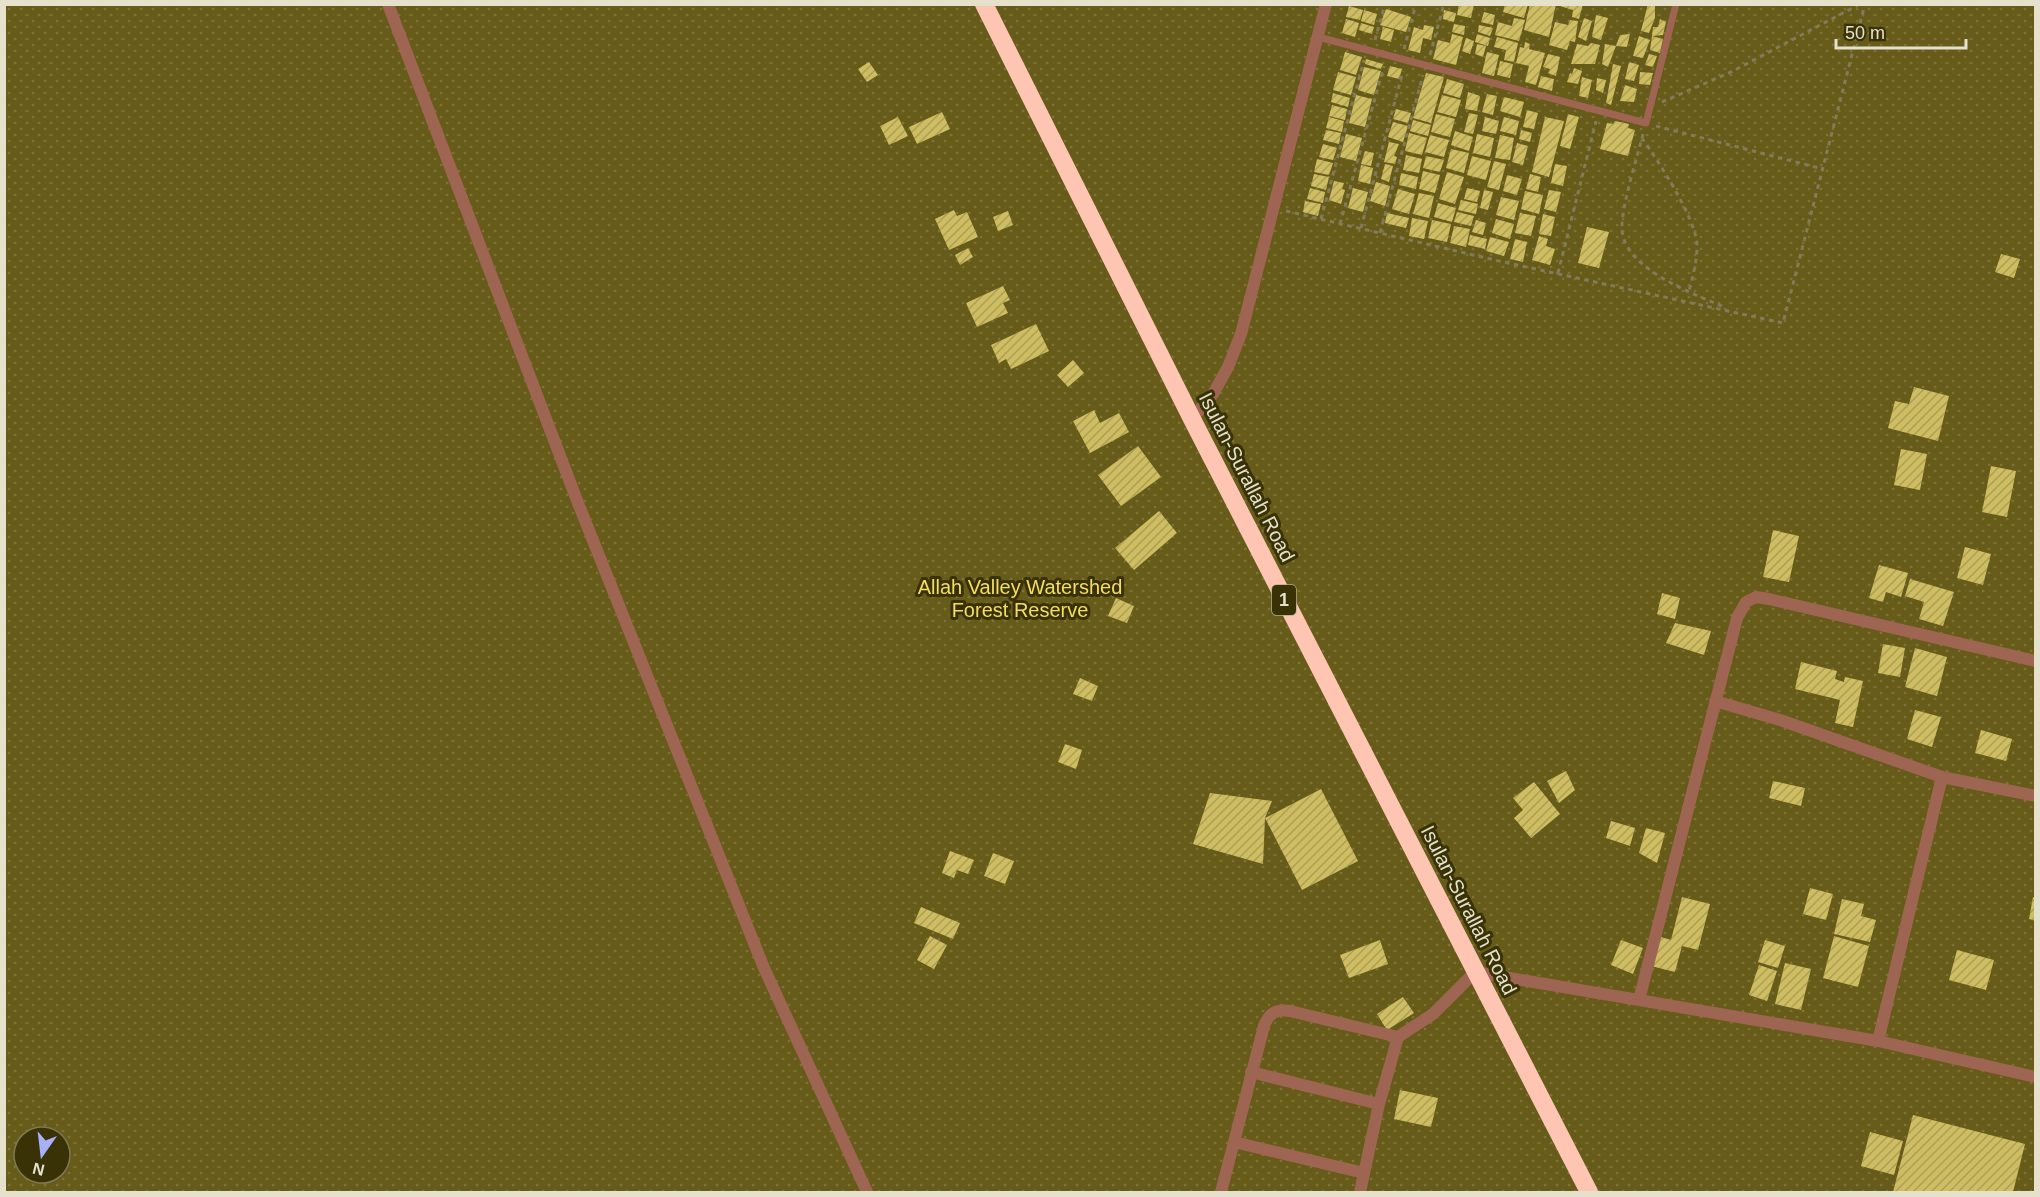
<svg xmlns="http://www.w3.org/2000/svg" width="2040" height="1197" font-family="Helvetica,sans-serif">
  <defs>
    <pattern id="park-dots" width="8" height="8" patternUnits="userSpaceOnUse" patternTransform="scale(1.5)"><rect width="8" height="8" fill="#675b19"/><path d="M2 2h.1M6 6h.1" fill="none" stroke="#7d7239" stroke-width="1.8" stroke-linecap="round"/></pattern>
    <pattern id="building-hatch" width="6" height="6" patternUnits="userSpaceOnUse" patternTransform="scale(1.5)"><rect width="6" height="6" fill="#cfbd61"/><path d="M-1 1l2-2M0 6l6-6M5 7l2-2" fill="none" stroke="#ac9f58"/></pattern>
  </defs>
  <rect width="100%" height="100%" fill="#393207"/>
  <path fill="url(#park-dots)" fill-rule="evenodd" d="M5,5H2035V1192H5ZM24,1137H60V1173H24Z"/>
  <path fill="url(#building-hatch)" d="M1459,4H1474L1471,18L1457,15Z
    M1505,4H1528L1524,18L1503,12Z
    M1530,4H1556L1549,37L1524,30Z
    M1560,4H1583L1579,19L1572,17L1573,10L1560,6Z
    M1648,4H1655V18L1649,33L1641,31Z
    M1349,6L1363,10L1360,20L1346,17Z
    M1386,9L1411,17L1406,32L1380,25Z
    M1364,10L1377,14L1374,25L1361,21Z
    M1444,10L1456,13L1454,22L1443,19Z
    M1484,12L1495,15L1493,25L1481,22Z
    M1596,15L1608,18L1601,40L1592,37Z
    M1514,18L1525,20L1519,41L1495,35L1498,22L1512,26Z
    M1584,18L1592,21L1586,41L1578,37Z
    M1346,19L1359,23L1355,37L1342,33Z
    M1660,19L1666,22L1663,35L1652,36L1653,27H1658Z
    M1570,20L1578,21L1575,42L1570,41L1567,50L1549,45L1555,22L1568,25Z
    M1361,23L1374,27L1372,34L1359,30Z
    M1454,24L1465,26L1464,35L1452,32Z
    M1424,25L1434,27L1431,40L1423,38L1420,53L1408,50L1414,27L1423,30Z
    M1479,25L1493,28L1490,36L1478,32Z
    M1383,27L1394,30L1391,42L1380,39Z
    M1452,34L1463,37L1456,65L1433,59L1438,40L1450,43Z
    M1477,34L1490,38L1488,46L1475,42Z
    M1630,34L1627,47L1616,46L1620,35Z
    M1639,36L1650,40L1643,58L1633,56Z
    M1652,36L1663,39L1660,53L1650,50Z
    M1497,37L1518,43L1514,62L1504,60L1506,50L1494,47Z
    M1466,38L1474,41L1470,54L1462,51Z
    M1525,42L1530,44L1529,49L1545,53L1536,85L1525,82L1529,66L1516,63L1520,47L1524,48Z
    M1591,43L1600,45L1595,64H1571L1577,44L1588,46Z
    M1477,44L1486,46L1483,57L1475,54Z
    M1605,44L1616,46L1608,67L1602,64Z
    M1345,52L1362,57L1356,75L1340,70Z
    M1487,52L1499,55L1494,76L1482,73Z
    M1548,54L1560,57L1556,76L1548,73L1550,69L1543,67Z
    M1649,54L1657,56L1653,67L1645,65Z
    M1366,59L1383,64L1381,69L1365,64Z
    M1500,61L1513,64L1510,78L1497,75Z
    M869,62L878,75L867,82L858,69Z
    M1629,62L1639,65L1634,81L1625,79Z
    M1613,64L1621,66L1611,105L1606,103Z
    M1390,66L1402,69L1399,79L1387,76Z
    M1364,67L1381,71L1374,95L1358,90Z
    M1574,68L1582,71L1578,84L1567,82L1570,73L1572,74Z
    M1338,72L1356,77L1351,95L1333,90Z
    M1640,72L1653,73L1650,85L1639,84Z
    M1426,73L1444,77L1431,123L1413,118Z
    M1541,76L1554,79L1552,91L1538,87Z
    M1582,77L1592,80L1588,98L1579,96Z
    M1597,78L1606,80L1603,93L1596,90Z
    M1447,79L1464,84L1460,98L1443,93Z
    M1625,85L1637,89L1634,102L1620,101Z
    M1468,92L1480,96L1477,111L1465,109Z
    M1333,93L1350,98L1348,107L1331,102Z
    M1487,94L1497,96L1493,115L1482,112Z
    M1356,95L1372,99L1365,127L1349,123Z
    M1442,95L1461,100L1456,117L1437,112Z
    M1504,97L1524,102L1520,117L1500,111Z
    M1332,105L1347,109L1345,120L1329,116Z
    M1396,109L1411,113L1408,123L1393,119Z
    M1527,110L1538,113L1534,129L1523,127Z
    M942,112L950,129L917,144L909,127Z
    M1469,113L1478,115L1473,134L1464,132Z
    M1436,114L1455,119L1450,137L1431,132Z
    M1568,114L1579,117L1570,149L1560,146Z
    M898,117L908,136L889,145L880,126Z
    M1329,117L1344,121L1342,132L1326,128Z
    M1485,117L1499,121L1496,134L1482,131Z
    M1504,117L1519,121L1516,135L1500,131Z
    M1545,117L1564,121L1549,177L1532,172Z
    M1413,120L1431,125L1428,136L1410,131Z
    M1615,121L1629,124L1628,128L1635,130L1628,156L1600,149L1607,123L1613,124Z
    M1393,122L1408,126L1403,142L1388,137Z
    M1326,130L1341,133L1339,144L1323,140Z
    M1521,130L1532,133L1530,142L1519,139Z
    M1455,131L1473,137L1469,151L1451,145Z
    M1409,133L1427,138L1422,155L1405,151Z
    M1346,134L1362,138L1356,161L1340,157Z
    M1477,134L1494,138L1490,157L1473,153Z
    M1430,135L1449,140L1444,157L1425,152Z
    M1500,135L1514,138L1510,160L1495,158Z
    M1389,142L1399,144L1394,156L1397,157L1395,164L1384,162Z
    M1517,143L1528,146L1523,165L1512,162Z
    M1323,144L1337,148L1333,160L1319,157Z
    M1451,149L1469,153L1464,173L1446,168Z
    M1365,151L1374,153L1371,166L1361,164Z
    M1406,155L1422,159L1419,173L1403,170Z
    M1426,156L1444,160L1440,172L1423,168Z
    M1472,156L1491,161L1486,180L1467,175Z
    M1317,159L1333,163L1329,175L1314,172Z
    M1494,161L1506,164L1499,190L1487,187Z
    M1385,164L1393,166L1389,182L1381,179Z
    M1555,164L1567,166L1563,186L1551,183Z
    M1361,165L1373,168L1370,184L1358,181Z
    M1423,171L1440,175L1435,193L1419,189Z
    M1447,172L1464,177L1455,204L1439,199Z
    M1401,173L1418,177L1416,189L1399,185Z
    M1314,174L1329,177L1326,190L1311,186Z
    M1530,174L1541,177L1538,192L1526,189Z
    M1507,175L1522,179L1517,195L1503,191Z
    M1334,181L1344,183L1342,189L1345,190L1341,204L1329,200Z
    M1376,182L1390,186L1385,206L1370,201Z
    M1310,188L1325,192L1323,203L1307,199Z
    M1353,188L1368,192L1363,212L1348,208Z
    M1467,188L1480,191L1477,202L1464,199Z
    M1398,189L1415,194L1409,214L1392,209Z
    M1484,190L1493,192L1488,210L1480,208Z
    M1549,190L1561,192L1556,212L1544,209Z
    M1525,191L1543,195L1539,214L1521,209Z
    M1419,193L1434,196L1429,218L1413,214Z
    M1501,197L1519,201L1514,220L1496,215Z
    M1461,200L1478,204L1476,214L1458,210Z
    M1305,201L1321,204L1318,216L1303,212Z
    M1438,203L1456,208L1452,222L1434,217Z
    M954,210L957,216L967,212L978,237L949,250L935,219Z
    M1008,211L1013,225L998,231L993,217Z
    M1457,212L1474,216L1471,226L1454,222Z
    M1387,213L1409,218L1406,228L1385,223Z
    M1520,213L1536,216L1531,236L1515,233Z
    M1543,214L1555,217L1551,236L1539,234Z
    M1412,218L1428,221L1424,239L1409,236Z
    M1496,219L1514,224L1510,239L1492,233Z
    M1432,220L1451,224L1447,242L1428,238Z
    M1476,220L1486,223L1483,235L1472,232Z
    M1454,226L1470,229L1466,247L1450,243Z
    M1587,227L1609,232L1599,268L1578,263Z
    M1470,235L1487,239L1485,249L1468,245Z
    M1539,236L1548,239L1546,246L1555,249L1550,265L1532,260Z
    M1490,237L1509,242L1504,256L1486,251Z
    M1515,239L1527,242L1523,262L1510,259Z
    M968,248L973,257L960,265L955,255Z
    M2001,254L2020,259L2014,278L1995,272Z
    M1003,286L1010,300L1003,303L1008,313L977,327L966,303Z
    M1036,324L1049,351L1011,369L1006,359L999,363L991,345Z
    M1073,360L1084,373L1068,387L1057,375Z
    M1914,387L1949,396L1938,441L1888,428L1895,401L1909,404Z
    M1094,410L1100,423L1119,413L1129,432L1090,453L1073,421Z
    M1138,446L1161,477L1121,506L1098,475Z
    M1901,449L1927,454L1920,490L1894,485Z
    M1991,466L2016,471L2007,517L1982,512Z
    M1159,511L1177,533L1134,570L1115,548Z
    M1773,530L1799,536L1789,582L1763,577Z
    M1965,547L1991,554L1983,585L1957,578Z
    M1879,565L1908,573L1901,597L1886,592L1883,602L1869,598Z
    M1910,579L1954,592L1943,626L1919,619L1924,602L1905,596Z
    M1662,593L1680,598L1675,619L1657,614Z
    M1116,598L1134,606L1127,623L1108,616Z
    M1675,623L1711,631L1704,655L1666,643Z
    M1883,644L1905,648L1900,677L1878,673Z
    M1915,648L1947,657L1937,696L1905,687Z
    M1801,662L1837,671L1835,679L1844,682L1845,677L1863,681L1853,727L1835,723L1840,700L1795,689Z
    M1080,678L1098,686L1092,701L1073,694Z
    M1915,710L1941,717L1932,747L1907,739Z
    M1981,730L2012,739L2006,761L1975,753Z
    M1065,744L1082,750L1076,769L1058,762Z
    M1566,771L1575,790L1559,803L1547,781Z
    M1773,781L1805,788L1801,806L1769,798Z
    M1534,782L1560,814L1531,838L1514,818L1523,810L1513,798Z
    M1321,789L1358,861L1302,890L1265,818Z
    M1210,793L1272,801L1265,818L1263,864L1193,844Z
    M1611,821L1635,828L1630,846L1606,838Z
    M1646,828L1665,833L1657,863L1639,853Z
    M950,851L974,860L968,874L957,870L954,878L942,873Z
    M993,853L1014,861L1005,884L984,876Z
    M1810,888L1833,894L1826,920L1803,914Z
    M1682,897L1710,904L1698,950L1682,946L1675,972L1651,966L1658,936L1671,940Z
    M2033,897L2036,898V921L2029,919Z
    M1842,899L1864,904L1861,916L1876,920L1870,942L1834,934Z
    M921,907L960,923L953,939L914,923Z
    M930,936L947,945L934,969L917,960Z
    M1834,936L1869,946L1858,987L1823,978Z
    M1380,940L1388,964L1349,978L1340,955Z
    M1621,940L1643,948L1633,974L1611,965Z
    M1765,940L1785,946L1778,968L1758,962Z
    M1957,950L1994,960L1986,990L1949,980Z
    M1785,963L1811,969L1801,1010L1775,1004Z
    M1759,965L1777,971L1767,1001L1749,995Z
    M1403,997L1414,1013L1387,1030L1377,1014Z
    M1400,1090L1438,1098L1431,1127L1394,1119Z
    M1913,1115L2025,1144L2013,1192H1893Z
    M1870,1132L1903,1141L1894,1175L1861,1166Z"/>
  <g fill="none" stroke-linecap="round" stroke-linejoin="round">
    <path stroke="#827c5a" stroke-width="3" stroke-dasharray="4.5 4.5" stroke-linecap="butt" d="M1375,40L1385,4
      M1404,49L1416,4
      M1430,55L1444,4
      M1662,102L1731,72L1860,4
      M1656,126L1823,169
      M1643,134C1637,159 1621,206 1622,230C1625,270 1695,294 1726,308
      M1642,138C1658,161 1696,218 1697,245C1697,262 1693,276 1689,291
      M1286,211L1499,261L1783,323L1865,4
      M1321,219L1364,60
      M1340,224L1384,66
      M1361,228L1403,71
      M1380,233L1423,75
      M1558,273L1596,121"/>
    <path stroke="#9e6553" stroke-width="7" d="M1318,37L1646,123L1676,4"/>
    <path stroke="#9e6553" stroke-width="12" d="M388,4L578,503L764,968L867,1192
      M1192,419L1213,394L1228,367L1241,334L1326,4
      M1715,701L1783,721L1942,777L2036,796
      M1639,1000L1737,618L1746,602L1756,597L1769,599L2036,661
      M1878,1041L1942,777
      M1251,1072L1379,1104
      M1234,1142L1364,1173
      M1221,1192L1264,1026C1269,1013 1276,1009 1290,1011L1398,1037
      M1360,1192L1379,1104L1398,1037L1433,1014L1475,972L1878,1041L2036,1077"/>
    <path stroke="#fdc5b2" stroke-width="18" d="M984,4L1192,419L1589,1192"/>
  </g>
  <g text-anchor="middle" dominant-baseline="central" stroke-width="6" stroke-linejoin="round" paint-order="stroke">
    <rect fill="#393207" stroke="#b1ac90" stroke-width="1.5" x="1272" y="585" width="24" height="30" rx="4.5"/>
    <g font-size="18" font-weight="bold" fill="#e5e1cb">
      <text x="1284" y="600">1</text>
    </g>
    <g font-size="20" fill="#e5e1cb" stroke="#393207">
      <text transform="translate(1247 477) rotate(63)">Isulan-Surallah Road</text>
      <text transform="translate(1469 910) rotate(63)">Isulan-Surallah Road</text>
    </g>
    <g font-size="20" fill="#f5dd61" stroke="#393207">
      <text x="1020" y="587">Allah Valley Watershed<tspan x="1020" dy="23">Forest Reserve</tspan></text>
    </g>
  </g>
  <rect width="2040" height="1197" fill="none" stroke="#e5e1cb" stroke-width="12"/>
  <g transform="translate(42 1155) rotate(194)"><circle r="28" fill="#393207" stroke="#7e7855" stroke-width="1.5"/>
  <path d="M0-4.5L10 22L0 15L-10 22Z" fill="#a8b0fc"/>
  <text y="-9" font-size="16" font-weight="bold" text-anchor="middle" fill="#e5e1cb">N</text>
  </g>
  <path d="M1836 39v9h130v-9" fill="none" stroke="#e5e1cb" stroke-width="3"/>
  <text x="1845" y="39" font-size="18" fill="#e5e1cb" stroke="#393207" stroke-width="4.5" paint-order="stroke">50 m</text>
</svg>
